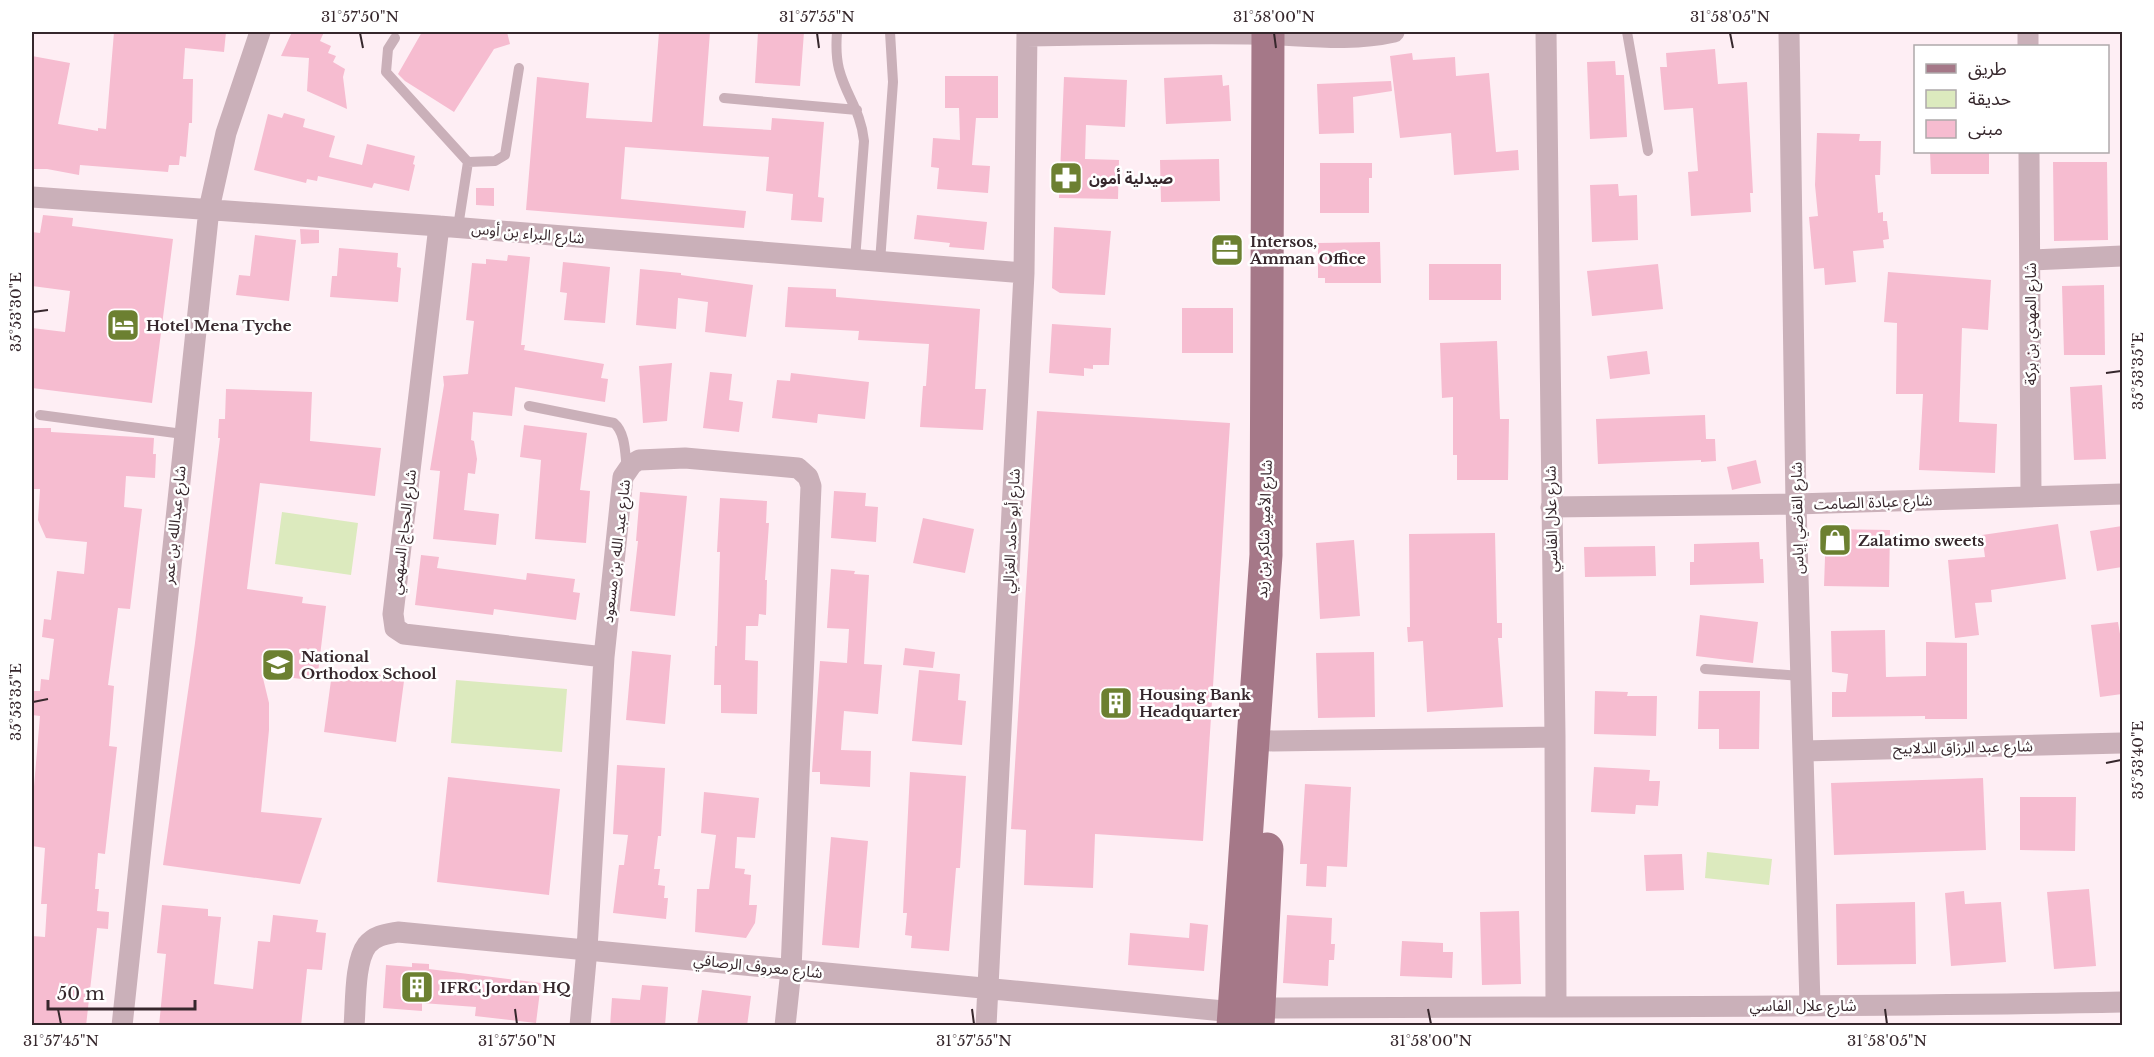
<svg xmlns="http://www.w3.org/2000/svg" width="2154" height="1057" font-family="'Libre Baskerville','Noto Sans Arabic',serif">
  <rect width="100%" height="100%" fill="#feeef4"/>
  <path fill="#dceabe" d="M282,512L358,523L351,575L275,564Z
    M456,680L567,689L562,752L451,743Z
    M1707,852L1772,859L1769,885L1705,878Z"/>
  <path fill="#f6bcd0" d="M114,32H226L224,52L185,48L183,79H193L192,123H189L186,157L180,156L179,165H169L168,172L80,165L79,175L47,169H32V56L70,63L58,124L98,131V128L106,129Z
    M292,32H324L320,41L331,46L328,53L336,56L333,62L345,69L343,77L347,109L307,91L309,58L281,56Z
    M422,32H507L510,44L494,49L454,112L405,81L398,74Z
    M659,32H710L703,126L771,130L772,118L824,122L818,197L824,198L822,222L791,220L793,194L766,191L769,157L625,147L621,199L746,211L744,228L526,210L537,77L589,83L586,118L652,122Z
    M758,32H804L800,86L755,83Z
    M1715,49L1718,84L1747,82L1753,193H1750L1751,212L1691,216L1688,172L1698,171L1693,108L1664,110L1660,67H1667L1666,53Z
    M1412,53L1413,60L1455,57L1456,76L1489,73L1496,152L1518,150L1519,170L1454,175L1451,133L1400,138L1390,56Z
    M1615,61L1616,75H1624L1627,137L1590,139L1587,62Z
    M1222,75L1223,86L1229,85L1231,121L1166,124L1164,78Z
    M945,76H998V118H976L972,165L990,166L988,193L937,189L939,168L931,167L933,138L960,140L959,108H945Z
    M1064,77L1127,80L1125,127L1086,125L1085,159L1119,160L1118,199L1059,198Z
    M1391,81L1392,91L1353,97L1354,133L1319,134L1317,84Z
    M284,113L305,119L303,127L335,136L329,157L362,165L367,144L415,156L413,164L415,165L409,191L374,183L372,188L318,176L317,181L307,179L306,183L254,170L268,114L282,118Z
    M1817,133L1860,134L1859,141H1881L1880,175H1875L1878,213L1883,212V221H1887L1889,239L1883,240L1884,248L1853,251L1856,282L1825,285L1824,268L1814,269L1809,217L1818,216L1815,185Z
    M1930,152H1989V174H1931Z
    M1219,159L1220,201L1161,202L1160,160Z
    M2053,162H2107L2108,240L2054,241Z
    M1320,163H1372V178H1369V213H1320Z
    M1618,184L1619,196L1637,195L1638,240L1592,242L1590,185Z
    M476,188H494V206L476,205Z
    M43,215L73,218L72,226L173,239L152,403L32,388V328L65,332L70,291L32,286V232L40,233Z
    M917,215L987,222L984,250L949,247L950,243L914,239Z
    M1054,227L1111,231L1105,295L1060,293L1052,288Z
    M300,229L319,230V243L301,244Z
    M255,235L296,240L289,301L236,295L239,275L250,276Z
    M1380,242L1381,283H1325V278H1318V243Z
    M339,248L398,253L397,267L401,268L398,302L330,297L332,276H337Z
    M508,255L530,257L521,345H525L524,350L604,364L601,378L608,379L605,402L515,387L512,416L473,412L471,440L474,441L477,459L475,474L468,473L464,510L499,514L496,545L433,539L440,471L430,470L444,385L443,376L468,374L474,321L466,320L472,263L486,264V259L507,261Z
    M563,262L610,267L605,323L564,320L567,293L560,292Z
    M1429,264H1501V300H1429Z
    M1658,264L1663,309L1592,316L1587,271Z
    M640,269L681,273V275L753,285L746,337L705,332L708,302L678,298L676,329L636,325Z
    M1888,272L1991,280L1988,330L1962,328L1959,422L1997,424L1995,473L1919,470L1923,394H1896L1897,323L1884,322Z
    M2104,285L2105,355H2064L2062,286Z
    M788,287L836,289V297L980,309L975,389H986L983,430L920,427L923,386H926L929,344L858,340L859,331L785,327Z
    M1182,308H1233V353H1182Z
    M1052,324L1111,328L1109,365H1093V369L1084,368V376L1049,373Z
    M1497,341L1500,419H1509L1508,480H1457V455H1453V397L1442,398L1440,343Z
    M1647,351L1650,374L1610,379L1607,356Z
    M672,363L667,421L643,423L639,366Z
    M710,372L732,374L729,400L743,402L739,432L703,428Z
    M791,373L869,382L865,419L818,414L817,423L772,418L777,380L790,381Z
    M2102,385L2106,459L2074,460L2070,387Z
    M226,389L312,392L310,441L381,448L375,496L260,483L247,589L303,597L302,603L326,606L317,681L262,674L269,703V730L261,812L322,818L300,884L163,865L195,643L220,438H218L219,419H225Z
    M1037,411L1230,423L1203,841L1095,834L1093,888L1024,885L1026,830L1011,829Z
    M1705,415L1706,439H1715L1716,461L1701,462V460L1598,464L1596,419Z
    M524,425L587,433L580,490L590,491L586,543L535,539L541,460L520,457Z
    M33,428H51V432L154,438L153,454H156L155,478L126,476L124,507L142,509L130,609L118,608L108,685L114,686L109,746L117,747L105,854L98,853L95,889H99L97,911L109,912L108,929L97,928L86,1026H32V936L45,937L47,904H41L45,848L32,846V810L40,716L32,715V691H40L41,679L49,680L54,639L42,637L44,619L51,620L57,571L84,574L87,542L46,538L38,520L40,489H32Z
    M1756,460L1761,483L1732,490L1727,467Z
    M834,491L866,493L865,506L878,507L876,542L831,538Z
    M640,492L687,496L675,616L630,611L638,541H636Z
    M720,498L767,501L766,523H769L765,580H767L766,615L759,614L758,626H746L745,660L758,661L757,714L721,713V685H714L715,646H717L720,552H717Z
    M923,518L974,529L965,573L913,563Z
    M2058,524L2066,579L1991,590L1992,602L1975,603L1979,635L1955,638L1948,560L1985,557L1982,535Z
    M2122,526V567L2097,571L2090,531Z
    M1826,529L1890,530L1889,587L1824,586Z
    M1495,533L1497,623H1502V638H1498L1503,707L1427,712L1423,641L1408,642L1407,627H1410L1409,534Z
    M1354,540L1360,616L1320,619L1316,543Z
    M1759,542L1760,559H1763L1764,583L1690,585V562H1694V544Z
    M1655,546L1656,576L1585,577L1584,547Z
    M421,555L439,557L437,568L526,580L527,573L575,579L573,592L580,593L576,620L494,609L493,615L415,605Z
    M831,569L855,571L854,574L869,575L864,664L882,665L878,714L844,711L841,750L871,751L870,787L820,784V772H812L820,661L847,663L849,629L827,628Z
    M1700,615L1758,622L1753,663L1696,656Z
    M2118,622L2122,646V694L2100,697L2091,625Z
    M1885,630L1886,677L1926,676V642L1967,643V719H1925V716L1832,717V692H1846L1848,674L1832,672L1831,631Z
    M905,648L935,652L933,668L903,665Z
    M632,651L671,655L665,724L626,720Z
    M1374,652L1375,717L1318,718L1316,653Z
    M919,670L960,674L958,700L966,701L962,745L912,741Z
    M356,671L381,675L380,678L404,681L396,742L324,732L332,673L355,676Z
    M1595,691L1628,692L1627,696H1657L1656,736L1594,734Z
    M1699,691H1760L1759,749H1719V729H1698Z
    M617,765L665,768L661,836H658L654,869H660L658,885L665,886L664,898H668L666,919L613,913L619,865H624L628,835L613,834Z
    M1594,767L1650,770L1649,781H1660L1658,806L1636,805L1635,814L1591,812Z
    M910,772L966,776L960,868H956L949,951L911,948L912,936L905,935L907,913H903Z
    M448,777L560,789L549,895L437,882Z
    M1983,778L1986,850L1834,855L1831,783Z
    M1305,784L1351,787L1347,867L1327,866L1326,887L1306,886L1307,864H1300Z
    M704,792L759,798L755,838L737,837L735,868L745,869L744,874L751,875L749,905H757L755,923L746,938L695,932L697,889H709L716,835L701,833Z
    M2020,797H2076L2075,851L2020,850Z
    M831,837L868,841L859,948L822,945Z
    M1682,854L1684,890L1646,891L1644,855Z
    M2089,889L2096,966L2054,969L2047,892Z
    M1964,891L1965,904L2001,902L2006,962L1951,966L1945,893Z
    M1915,902L1916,964L1837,965L1836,904Z
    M162,905L208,909V916L221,917L214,984L253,989L258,941L270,942L273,915L318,920L316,932L326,933L322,970L307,969L301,1026H159L166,954L157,953Z
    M1519,911L1521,984L1482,985L1480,912Z
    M1287,915L1332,918L1331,944H1335L1334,960H1329L1328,986L1283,983Z
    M1190,923L1208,925L1204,971L1128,965L1130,933L1189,938Z
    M1402,941L1443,943V952H1453L1452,978L1400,976Z
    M412,963L429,964V969L541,983L536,1023L475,1016L476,1007L422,1003V1011L383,1008L386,965L412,967Z
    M642,985L668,987L665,1026H610L612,998L640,1000Z
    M702,990L751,996L747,1026H697Z"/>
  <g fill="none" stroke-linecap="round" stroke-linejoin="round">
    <path stroke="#cab0b9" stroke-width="10" d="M837,32C836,45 836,57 839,69C846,96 861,111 864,141L855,260
      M1627,32L1648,151
      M395,38L388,49L386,72L468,162
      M724,98L857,110
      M458,227L468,162L495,161L505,155L519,68
      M880,262L893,82L890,32
      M529,406L614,423C626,433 625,455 627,470
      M40,415L183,434
      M1705,669L1801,676"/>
    <path stroke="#cab0b9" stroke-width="21" d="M1546,32L1555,737L1556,1007
      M1789,32L1796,504L1810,1005
      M2028,32V46
      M1027,36C1101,35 1174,33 1248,34C1297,34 1346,43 1394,32
      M2029,152L2031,496
      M32,197L439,226L1024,273
      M439,226L393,614L395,628L404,634L604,657
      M2030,260L2122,256
      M1551,507L1796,504L2122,494
      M1253,740L1273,741L1555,737
      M1803,751L2122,743
      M1260,1008C1547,1006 1835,1008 2122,1002
      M122,1026L209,209L226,133L260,32
      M354,1026C356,1004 354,962 367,945C375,935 387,934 398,932L1234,1012
      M580,1026L587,949L604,657L623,477L632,464L639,460L685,458L798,468L808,477L811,486L791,970L785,1026
      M986,1026L1024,273L1027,32"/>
    <path stroke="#a57888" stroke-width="33" d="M1233,1026L1266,555L1268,32
      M1258,1026L1267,849"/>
  </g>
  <path fill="none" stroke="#36272c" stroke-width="2" d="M360,33L363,48M817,33L819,48M1274,33L1276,48M1730,33L1733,48M33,312L48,310M2106,373L2121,371M33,702L48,699M2106,763L2121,760M58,1009L61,1024M515,1009L517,1024M972,1009L974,1024M1428,1009L1431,1024M1885,1009L1887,1024"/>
  <defs>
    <symbol id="pharmacy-square" viewBox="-11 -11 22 22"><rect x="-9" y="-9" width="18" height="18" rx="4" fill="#6c8031" stroke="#fff"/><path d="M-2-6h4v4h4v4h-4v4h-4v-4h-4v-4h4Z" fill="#fff"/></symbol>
    <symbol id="office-square" viewBox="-11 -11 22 22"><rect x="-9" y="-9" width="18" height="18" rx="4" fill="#6c8031" stroke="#fff"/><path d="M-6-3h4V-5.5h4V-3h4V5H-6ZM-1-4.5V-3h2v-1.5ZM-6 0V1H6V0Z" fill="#fff"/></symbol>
    <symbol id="hotel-square" viewBox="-11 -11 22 22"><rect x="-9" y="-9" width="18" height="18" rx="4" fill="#6c8031" stroke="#fff"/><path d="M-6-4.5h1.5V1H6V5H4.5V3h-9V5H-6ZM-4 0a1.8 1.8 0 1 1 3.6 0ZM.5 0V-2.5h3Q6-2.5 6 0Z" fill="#fff"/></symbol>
    <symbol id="shop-square" viewBox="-11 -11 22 22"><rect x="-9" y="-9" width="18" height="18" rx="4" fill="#6c8031" stroke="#fff"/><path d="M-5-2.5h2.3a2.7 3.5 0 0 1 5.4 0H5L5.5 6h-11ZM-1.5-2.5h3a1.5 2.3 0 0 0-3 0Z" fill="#fff"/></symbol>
    <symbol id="school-square" viewBox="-11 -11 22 22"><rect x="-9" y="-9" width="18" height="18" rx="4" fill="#6c8031" stroke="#fff"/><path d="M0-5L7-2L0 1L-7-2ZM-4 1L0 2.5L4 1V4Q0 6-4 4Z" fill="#fff"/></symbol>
    <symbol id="building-square" viewBox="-11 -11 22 22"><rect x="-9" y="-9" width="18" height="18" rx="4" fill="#6c8031" stroke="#fff"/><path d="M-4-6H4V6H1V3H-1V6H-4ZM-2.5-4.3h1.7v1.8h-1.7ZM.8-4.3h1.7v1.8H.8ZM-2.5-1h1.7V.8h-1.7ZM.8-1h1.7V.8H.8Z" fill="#fff"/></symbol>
  </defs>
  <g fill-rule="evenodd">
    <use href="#pharmacy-square" x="1047" y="159" width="38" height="38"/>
    <use href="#office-square" x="1208" y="231" width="38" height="38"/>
    <use href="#hotel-square" x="104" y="306" width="38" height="38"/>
    <use href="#shop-square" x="1816" y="521" width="38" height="38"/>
    <use href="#school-square" x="259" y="646" width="38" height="38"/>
    <use href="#building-square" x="1097" y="684" width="38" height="38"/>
    <use href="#building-square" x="398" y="968" width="38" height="38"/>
  </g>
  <g text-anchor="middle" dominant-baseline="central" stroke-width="5" stroke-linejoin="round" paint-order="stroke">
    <g font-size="15" font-weight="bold" fill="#36272c" stroke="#fff" text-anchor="start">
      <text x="1089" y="178">صيدلية أمون</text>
      <text x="1250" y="241">Intersos,<tspan x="1250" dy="17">Amman Office</tspan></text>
      <text x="146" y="325">Hotel Mena Tyche</text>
      <text x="1858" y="540">Zalatimo sweets</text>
      <text x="301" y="656">National<tspan x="301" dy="17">Orthodox School</tspan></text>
      <text x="1139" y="694">Housing Bank<tspan x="1139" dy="17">Headquarter</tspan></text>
      <text x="440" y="987">IFRC Jordan HQ</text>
    </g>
    <g font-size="15" fill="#36272c" stroke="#fff">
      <text transform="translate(528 233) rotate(5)">شارع البراء بن أوس</text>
      <text transform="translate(2030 324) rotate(-90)">شارع المهدي بن بركة</text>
      <text transform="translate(1873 502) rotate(-2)">شارع عبادة الصامت</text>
      <text transform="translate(1797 518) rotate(-91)">شارع القاضي إياس</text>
      <text transform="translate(1551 519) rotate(-91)">شارع علال الفاسي</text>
      <text transform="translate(174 525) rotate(-84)">شارع عبدالله بن عمر</text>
      <text transform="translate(1264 529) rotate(-88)">شارع الأمير شاكر بن زيد</text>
      <text transform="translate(1011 531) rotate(-87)">شارع أبو حامد الغزالي</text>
      <text transform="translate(403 532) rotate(-83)">شارع الحجاج السهمي</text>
      <text transform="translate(616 551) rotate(-83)">شارع عبد الله بن مسعود</text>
      <text transform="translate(1963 747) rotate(-1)">شارع عبد الرزاق الدلابيح</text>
      <text transform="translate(758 966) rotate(6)">شارع معروف الرصافي</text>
      <text x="1803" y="1005">شارع علال الفاسي</text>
    </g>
  </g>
  <rect width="2154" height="1057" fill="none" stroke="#ffffff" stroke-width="66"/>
  <rect x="1914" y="45" width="195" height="108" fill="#ffffff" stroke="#afa9ab" stroke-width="1.5"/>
  <rect x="1926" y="64" width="30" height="9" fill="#a57888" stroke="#afa9ab" stroke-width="1.5"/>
  <text x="1968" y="75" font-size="18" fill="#36272c">طريق</text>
  <rect x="1926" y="90" width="30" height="18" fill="#dceabe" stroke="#afa9ab" stroke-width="1.5"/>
  <text x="1968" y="105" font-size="18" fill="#36272c">حديقة</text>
  <rect x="1926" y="120" width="30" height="18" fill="#f6bcd0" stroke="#afa9ab" stroke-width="1.5"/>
  <text x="1968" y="135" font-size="18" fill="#36272c">مبنى</text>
  <path d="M48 1000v9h147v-9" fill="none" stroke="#36272c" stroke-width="3"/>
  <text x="57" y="1000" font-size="18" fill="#36272c" stroke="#ffffff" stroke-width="4.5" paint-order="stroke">50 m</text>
  <rect x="33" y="33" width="2088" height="991" fill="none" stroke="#36272c" stroke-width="2"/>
  <g font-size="15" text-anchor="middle" fill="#36272c">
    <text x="360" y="22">31°57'50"N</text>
    <text x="817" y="22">31°57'55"N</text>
    <text x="1274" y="22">31°58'00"N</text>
    <text x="1730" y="22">31°58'05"N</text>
    <text transform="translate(16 312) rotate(-90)" y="5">35°53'30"E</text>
    <text transform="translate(2138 371) rotate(-90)" y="5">35°53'35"E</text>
    <text transform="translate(16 702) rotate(-90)" y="5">35°53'35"E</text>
    <text transform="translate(2138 760) rotate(-90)" y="5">35°53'40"E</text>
    <text x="61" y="1046">31°57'45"N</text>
    <text x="517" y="1046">31°57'50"N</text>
    <text x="974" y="1046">31°57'55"N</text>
    <text x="1431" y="1046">31°58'00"N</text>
    <text x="1887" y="1046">31°58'05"N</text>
  </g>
</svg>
